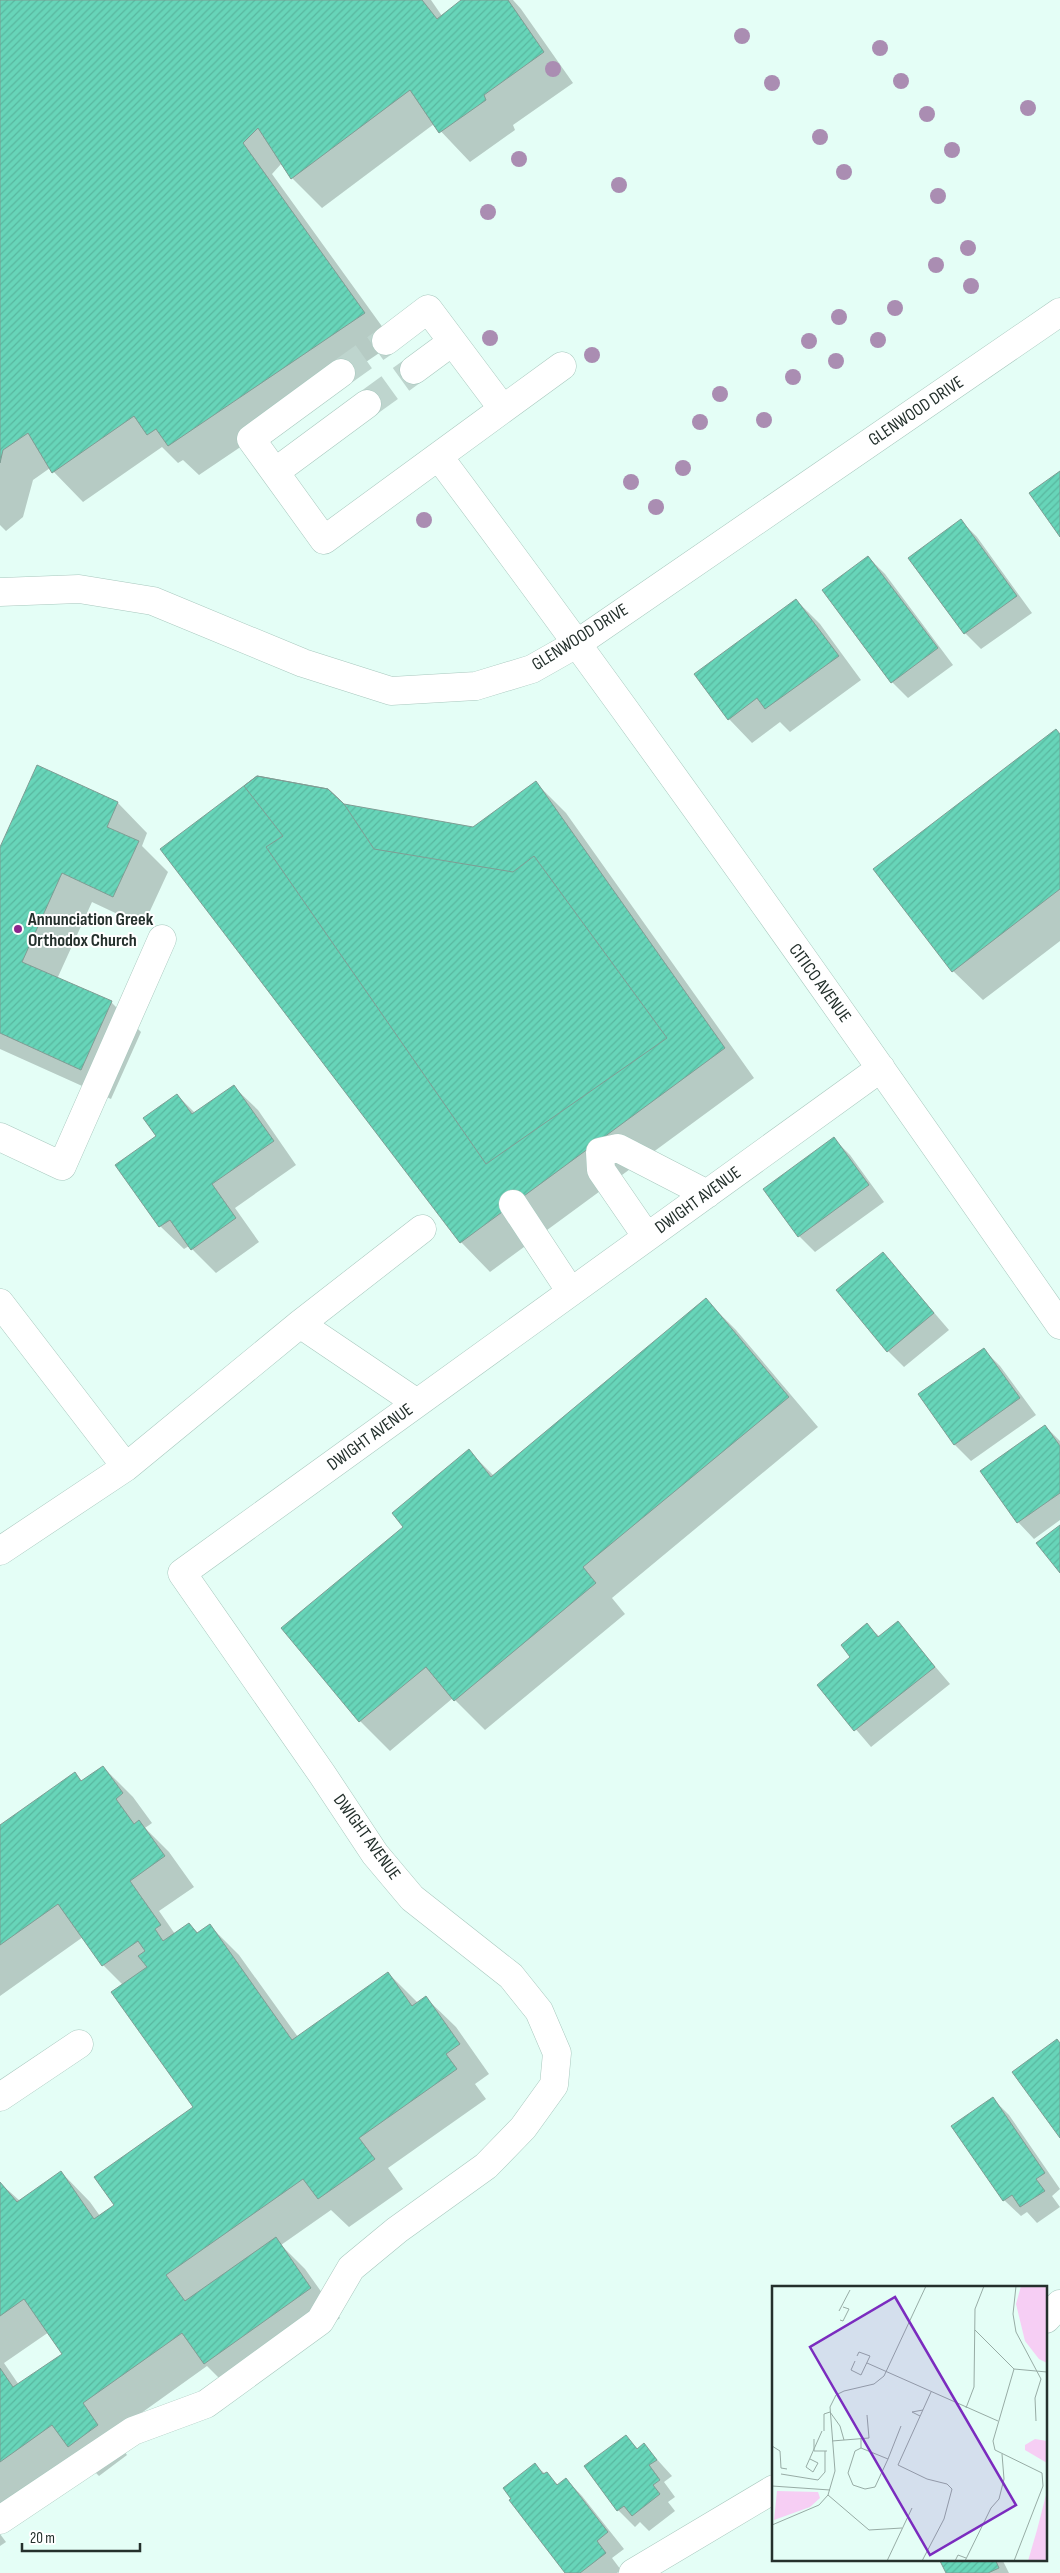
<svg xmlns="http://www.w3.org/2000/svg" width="1060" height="2573" font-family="'Sofia Sans Condensed',sans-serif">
  <defs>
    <pattern id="building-hatch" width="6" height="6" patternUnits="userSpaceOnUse" patternTransform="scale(1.25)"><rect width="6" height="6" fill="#67d5b9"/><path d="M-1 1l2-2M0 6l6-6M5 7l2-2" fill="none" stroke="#59b79f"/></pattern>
  </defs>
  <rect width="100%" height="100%" fill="#e4fef6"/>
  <path fill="#0003" fill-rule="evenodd" d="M0,0H431L442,16L463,0H513L521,9L573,83L513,125L515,130L470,162L434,124L322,208L292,178L282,163L272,174L394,343L199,475L183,460L178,463L162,447L83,502L50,468L33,480L23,517L6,531L0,525Z
    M961,521L977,537L1032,613L981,649L965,633Z
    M868,557L885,574L953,665L908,698L892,682Z
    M796,600L820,624L861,680L790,732L780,722L752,743L729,719Z
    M1060,734V941L983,1000L953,971Z
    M37,766L118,803L147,833L142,846L168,872L143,926L92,902L57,979L111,1002L141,1032L111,1099L0,1049V850Z
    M536,783L566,813L754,1078L490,1272L461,1242L344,805L474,829Z
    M234,1087L258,1110L296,1165L235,1208L259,1242L216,1273L189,1246L184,1249L160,1226L157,1137L177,1095L195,1113Z
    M834,1139L850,1155L884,1202L815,1252L799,1236Z
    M883,1253L949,1330L904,1367L888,1351Z
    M706,1300L736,1330L818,1427L612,1598L625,1614L485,1730L453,1698L390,1751L360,1721L405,1527L469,1451L494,1476Z
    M984,1350L1000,1366L1036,1415L971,1461L955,1445L920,1395Z
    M1045,1426L1060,1441V1520L1034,1539L1018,1522L981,1471Z
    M898,1623L950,1684L871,1747L818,1685L852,1657L867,1625L880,1637Z
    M103,1767L133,1797L152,1823L145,1828L169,1852L194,1887L159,1911L175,1934L189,1924L198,1933L209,1925L239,1955L298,2037L388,1973L418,2003L426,1998L456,2027L489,2074L475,2084L486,2099L388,2168L403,2189L349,2227L331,2210L281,2245L305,2269L340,2318L234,2393L207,2366L112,2434L127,2455L99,2476L79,2456L0,2512V2183L20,2201L61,2172L90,2202L100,2216L116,2206L194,2108L123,1985L103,1965L83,1937L0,1996V1826L75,1774L83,1782ZM49,2332L64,2354L19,2385L4,2363Z
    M993,2099L1009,2115L1060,2189L1052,2196L1060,2207L1037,2223L1027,2212L1021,2216L1004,2200Z
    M626,2437L638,2449L644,2445L672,2476L664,2482L675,2497L668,2502L675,2511L649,2531L640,2522L635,2527L618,2510L586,2467Z
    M535,2465L558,2485L566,2479L582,2496L624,2549L612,2558L621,2570L617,2573H567Z
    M0,2534L6,2542L0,2546Z
    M940,2559H1002L1009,2573H947Z"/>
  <path fill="url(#building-hatch)" stroke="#7f9d94" d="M0,0H422L437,19L461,0H508L544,52L484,95L486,100L439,133L410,90L291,179L258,128L243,143L365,313L168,446L156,429L147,435L134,416L52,473L28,433L3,450L0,463Z
    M1060,471V537L1029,493Z
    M961,519L1017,596L964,634L908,558Z
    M868,556L938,648L891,683L822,590Z
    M796,599L839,656L765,709L757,698L728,720L694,674Z
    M1056,729L1060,734V889L952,972L873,869Z
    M37,765L118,802L107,827L139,841L113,897L62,873L22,962L112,1001L81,1070L0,1033V847Z
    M257,776L328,789L344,804L374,849L513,872L534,856L667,1038L486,1164L266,847L283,836L244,786Z
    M257,776L328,789L344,804L473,827L536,781L725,1048L460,1243L160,849Z
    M234,1085L274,1141L212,1184L236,1218L191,1250L170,1220L159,1227L115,1165L156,1136L143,1118L177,1094L192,1114Z
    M834,1137L869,1185L798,1237L763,1189Z
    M883,1252L934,1313L887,1352L836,1290Z
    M706,1298L789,1397L583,1567L596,1583L454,1701L426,1667L359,1722L281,1628L403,1527L392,1513L469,1449L491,1477Z
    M984,1348L1020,1398L954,1445L918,1394Z
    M1045,1425L1060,1446V1493L1017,1523L980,1471Z
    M1060,1525V1573L1036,1543Z
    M898,1621L935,1667L854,1731L817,1685L850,1657L841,1645L867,1623L878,1637Z
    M103,1766L123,1793L116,1799L134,1824L139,1820L165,1856L130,1881L161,1925L155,1929L163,1941L189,1923L197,1933L210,1924L292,2040L388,1972L412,2006L426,1996L460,2044L446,2054L457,2069L359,2138L375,2159L318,2199L303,2179L166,2275L185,2301L276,2237L311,2288L204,2364L182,2333L83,2403L98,2425L68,2447L52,2425L0,2462V2368L13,2387L62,2354L24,2299L0,2316V2182L17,2202L61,2171L94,2219L114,2205L94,2177L193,2107L111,1992L147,1967L138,1956L145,1951L138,1941L102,1966L58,1904L0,1945V1825L75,1772L81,1781Z
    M1057,2039L1060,2043V2138L1012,2072Z
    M993,2097L1045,2173L1036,2179L1045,2191L1020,2207L1012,2195L1003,2201L951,2126Z
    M626,2435L637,2449L644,2443L657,2460L649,2465L660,2480L653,2485L660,2494L632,2516L624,2506L617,2511L584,2466Z
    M535,2463L543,2474L547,2472L557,2485L566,2478L608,2532L597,2541L606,2553L580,2573H565L509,2500L511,2499L503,2488Z
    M939,2559H995L999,2568L988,2573H946Z"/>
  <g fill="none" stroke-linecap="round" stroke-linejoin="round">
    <path stroke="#bed5ce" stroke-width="28" stroke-dasharray="28 14" stroke-linecap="butt" d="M341,373L386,341
      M367,404L414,370"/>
    <defs>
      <path id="minor" d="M414,370L452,342
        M341,373L251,439L324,540L503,409L428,309L386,341
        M503,409L562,366
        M439,457C652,742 857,1033 1060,1325
        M275,472L367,404
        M0,592L79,589L153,601L303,663L391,691L476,686L532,669L578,643L1060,312
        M0,1137L62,1166L162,939
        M513,1204L571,1292
        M647,1237L601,1170L600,1152L618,1148L707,1194
        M0,1303L126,1467L0,1551
        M300,1324L417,1403
        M126,1467L300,1324L422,1229
        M0,2097L79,2044
        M1046,2319L1060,2304
        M0,2520L133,2431L206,2404L320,2321L351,2268L397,2230L486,2166L523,2128L554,2085L557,2053L539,2011L511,1976L412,1898L375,1854L322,1774L182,1573L881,1068
        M633,2573L774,2489"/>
    </defs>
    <use href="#minor" stroke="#a8c8be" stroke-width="29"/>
    <use href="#minor" stroke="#fff" stroke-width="28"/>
  </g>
  <g fill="#aa8db2">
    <circle cx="742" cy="36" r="8"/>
    <circle cx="880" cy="48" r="8"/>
    <circle cx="553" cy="69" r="8"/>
    <circle cx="901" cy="81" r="8"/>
    <circle cx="772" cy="83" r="8"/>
    <circle cx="1028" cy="108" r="8"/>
    <circle cx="927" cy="114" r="8"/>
    <circle cx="820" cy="137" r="8"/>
    <circle cx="952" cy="150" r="8"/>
    <circle cx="519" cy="159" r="8"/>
    <circle cx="844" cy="172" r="8"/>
    <circle cx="619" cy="185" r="8"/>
    <circle cx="938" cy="196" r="8"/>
    <circle cx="488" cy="212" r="8"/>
    <circle cx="968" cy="248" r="8"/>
    <circle cx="936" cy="265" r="8"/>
    <circle cx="971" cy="286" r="8"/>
    <circle cx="895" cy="308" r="8"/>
    <circle cx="839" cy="317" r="8"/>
    <circle cx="490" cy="338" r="8"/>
    <circle cx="878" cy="340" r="8"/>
    <circle cx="809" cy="341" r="8"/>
    <circle cx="592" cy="355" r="8"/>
    <circle cx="836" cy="361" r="8"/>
    <circle cx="793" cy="377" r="8"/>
    <circle cx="720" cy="394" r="8"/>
    <circle cx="764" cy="420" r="8"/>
    <circle cx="700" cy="422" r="8"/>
    <circle cx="683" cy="468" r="8"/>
    <circle cx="631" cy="482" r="8"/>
    <circle cx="656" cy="507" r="8"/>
    <circle cx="424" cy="520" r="8"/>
  </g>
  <circle fill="#8c268d" stroke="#fff" stroke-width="2" cx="18" cy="929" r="5"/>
  <g text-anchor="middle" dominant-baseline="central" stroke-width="4" stroke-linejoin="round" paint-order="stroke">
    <g font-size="18" fill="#24302c" stroke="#fff">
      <text transform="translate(916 411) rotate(-34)">GLENWOOD DRIVE</text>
      <text transform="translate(580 637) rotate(-32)">GLENWOOD DRIVE</text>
      <text transform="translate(820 983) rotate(54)">CITICO AVENUE</text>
      <text transform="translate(698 1200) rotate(-36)">DWIGHT AVENUE</text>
      <text transform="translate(370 1437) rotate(-36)">DWIGHT AVENUE</text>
      <text transform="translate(367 1837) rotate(54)">DWIGHT AVENUE</text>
    </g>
    <g font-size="18" font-weight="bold" fill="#24302c" stroke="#fff" text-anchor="start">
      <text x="28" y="919">Annunciation Greek<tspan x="28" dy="21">Orthodox Church</tspan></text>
    </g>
  </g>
  <g transform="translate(772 2286)">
    <rect width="275" height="275" fill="#e4fef6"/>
    <path d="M5,205L46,206L48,212L38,221L2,234Z" fill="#f6cef4"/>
    <path d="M249,0H275V77L267,73L253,55L244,18ZM263,153L275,155V177L253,164V159ZM275,205V275H256L265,244Z" fill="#f6cef4"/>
    <path fill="none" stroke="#97aca5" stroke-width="1" d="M244,0L241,28L244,46L269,93L263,112L264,135M67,25L78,4M68,34L71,35L77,23L71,21M203,44L242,83L275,86M83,75L79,84L89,89L98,70L87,66L85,70M95,77L226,135M242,83L221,155L223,164L270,187L271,200L242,275M194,122L202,101L203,23L212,0M148,130L140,126L151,124M52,145V128L58,126L68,140L72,154M42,153V165H55M89,153V162L83,165L76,187L81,199L93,203L103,201L116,173L89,162M60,155L97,152L95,129M0,160L8,165L9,182L15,183M38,173L46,177L41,186L34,181L50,145M116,173L129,140M9,188L46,194L53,186V165M0,200L58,204M56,209L97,244L130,242M0,239L47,219L56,209L63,185L58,121L64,109L72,105L102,98L112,90L154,0M115,275L140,222M150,275L172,233L180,203L175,198L155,193L126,179L159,106M183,275L186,269L194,272M193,275L219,222L227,213L232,193L230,168"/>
    <path fill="#7b2cbf" fill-opacity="0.15" stroke="#7b2cbf" stroke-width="2.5" d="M123,11L244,219L158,269L38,61Z"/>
    <rect width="275" height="275" fill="none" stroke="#24302c" stroke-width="2.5"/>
  </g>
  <path d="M22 2543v8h118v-8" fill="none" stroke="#24302c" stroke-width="2.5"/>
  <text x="30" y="2543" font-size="15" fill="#24302c" stroke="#ffffff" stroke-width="4" paint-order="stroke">20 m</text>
</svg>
